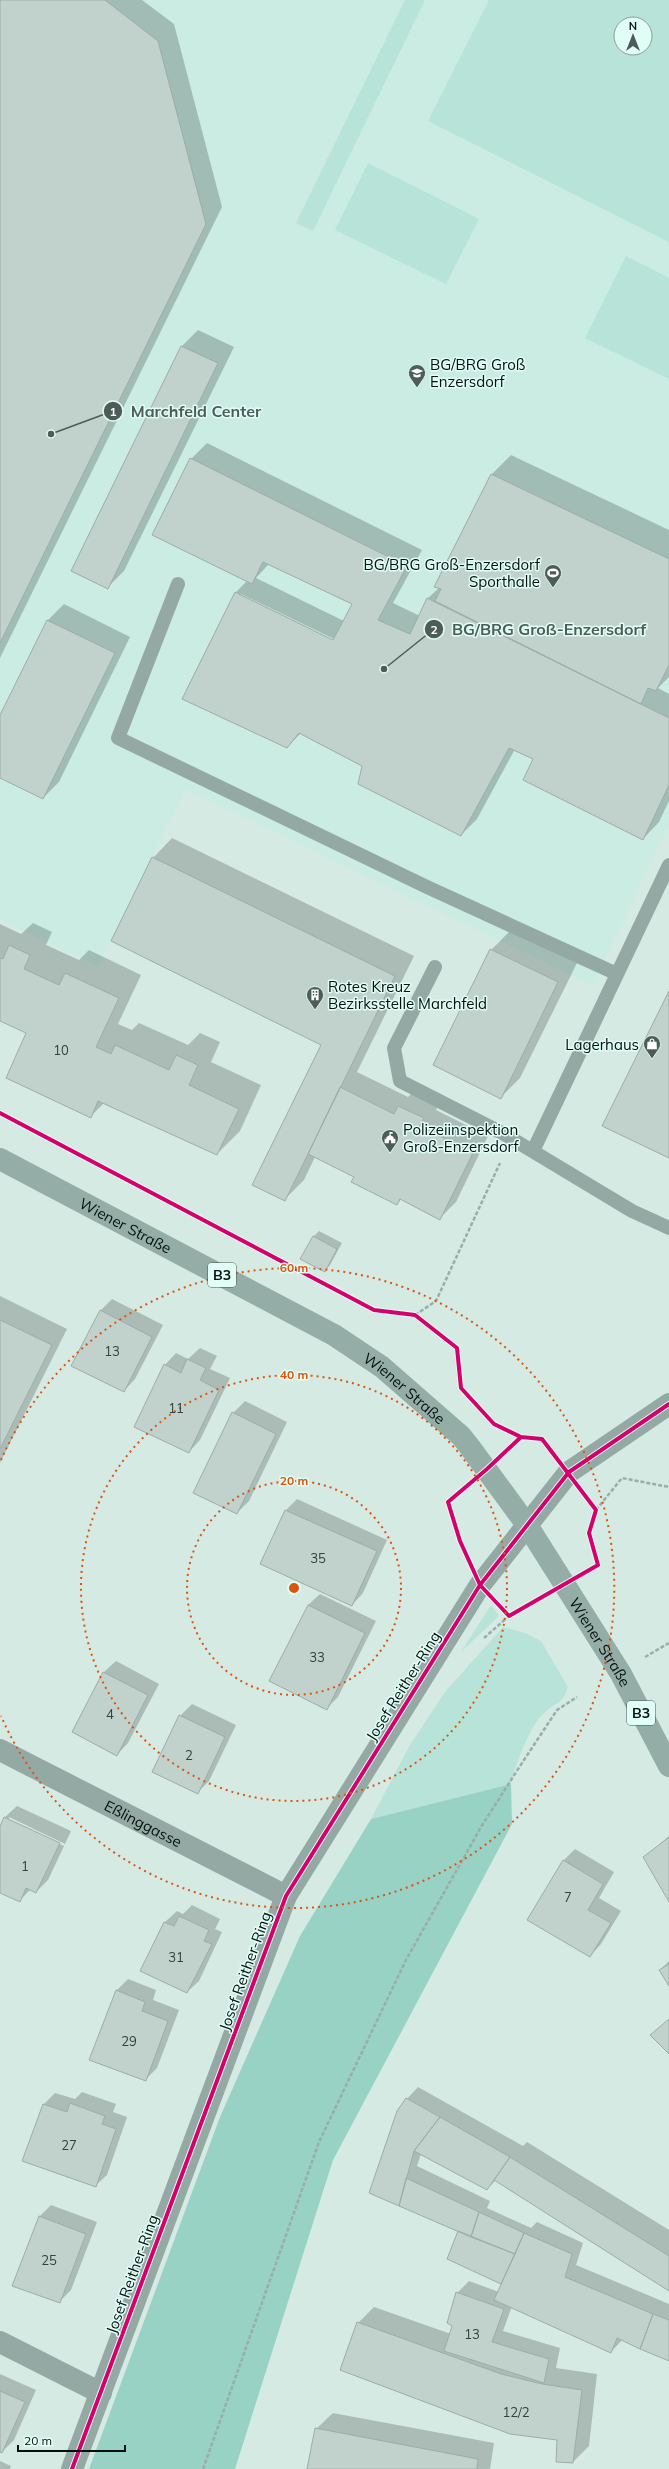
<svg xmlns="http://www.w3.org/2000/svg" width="669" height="2469" font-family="Mulish,sans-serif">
  <rect width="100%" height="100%" fill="#d6eae4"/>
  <path fill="#caece2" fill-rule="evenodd" d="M0,0H669V825L592,985L185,789L98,967L0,920ZM621,24H645V48H621Z"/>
  <path fill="#b8e3d8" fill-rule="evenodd" d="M405,0H425L313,231L296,223Z
    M489,0H669V242L428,121ZM621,24H645V48H621Z
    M368,163L479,219L446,284L335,230Z
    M626,256L669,278V379L585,338Z
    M491,1605L499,1616L461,1652Z
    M503,1627L525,1633L541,1641L568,1687C562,1706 556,1701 544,1713C530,1725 515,1766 511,1784L371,1819L410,1745L445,1692Z"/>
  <path fill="#97d2c4" d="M511,1784L512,1824L333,2160L235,2469H89L220,2117L300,1936L371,1819Z"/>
  <path fill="#0003" fill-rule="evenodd" d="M0,0H142L174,24L222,207L0,658Z
    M198,330L234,347L124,571L107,588L72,571L182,346Z
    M207,443L422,550L393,603L420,616L428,598L439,588L435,586L492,474L511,455L669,530V677L658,688L669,694V801L659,822L643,839L534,758L515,749L477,819L461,835L363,766L301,733L287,747L184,698L236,592L247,581L191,459ZM269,564L353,604L344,621L256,578ZM241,594L338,641L337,643L241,596Z
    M64,604L130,637L59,782L43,798L0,777V717L48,620Z
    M172,838L414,956L357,1072L408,1097L415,1090L440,1102L436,1110L488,1136L456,1202L440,1218L401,1199L397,1204L355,1176L315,1157L304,1180L285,1199L323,1044L153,858Z
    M33,923L52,932L46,945L79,960L89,950L141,975L118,1024L132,1030L139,1023L188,1045L200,1033L220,1042L211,1062L261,1085L240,1131L217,1154L104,1103L91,1116L28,1033L0,1020V924L21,934Z
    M511,930L577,963L520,1078L501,1097L491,950Z
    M319,1231L342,1243L330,1265L324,1271L313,1237Z
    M0,1296L67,1329L0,1463Z
    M112,1299L163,1325L135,1379L124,1391L72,1365L101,1310Z
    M200,1348L217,1356L210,1369L230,1378L200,1440L189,1452L165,1365L176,1353L188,1359Z
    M245,1401L287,1422L249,1501L237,1513L233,1413Z
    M297,1499L387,1540L363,1593L352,1605L262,1564L286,1510Z
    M320,1594L376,1621L338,1697L326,1709L308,1605Z
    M116,1661L159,1684L128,1743L117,1755L73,1732L104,1672Z
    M192,1704L236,1725L209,1781L197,1793L180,1716Z
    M17,1806L71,1831L65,1844L9,1817V1820L64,1846L48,1880L36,1892L31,1889L19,1901L0,1891V1828L5,1817Z
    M669,1836V1900L644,1858Z
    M575,1849L614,1872L599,1898L621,1911L601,1944L590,1956L563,1861Z
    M192,1905L220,1919L215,1929L222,1932L199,1981L187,1992L141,1970L165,1922L177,1911L183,1914Z
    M669,1961V1985L660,1970Z
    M128,1979L156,1990L153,2000L179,2010L157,2068L145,2080L116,1991Z
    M418,2087L523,2146L527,2142L669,2230V2290L496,2180L487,2189L421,2154L417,2166L490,2201L487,2208L531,2228L537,2222L583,2243L576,2265L669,2304V2360L622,2340L611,2352L512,2306L503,2331L560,2348L556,2368L597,2374L589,2446L573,2462L558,2439L358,2323L374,2307L451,2334L457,2293L469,2281L499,2292L503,2283L448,2259L459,2231L370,2192L407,2099Z
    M82,2092L116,2104L113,2112L127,2117L107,2175L95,2186L24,2161L44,2104L55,2093L75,2099Z
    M51,2205L97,2222L71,2290L59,2302L39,2217Z
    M0,2374L36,2390L14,2440L2,2452L0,2451Z
    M333,2413L494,2443L490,2469H308L316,2429Z
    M0,2461L11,2466L10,2469H0Z"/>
  <path fill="#c1d1cc" stroke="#9daca8" d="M0,0H105L158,41L206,224L0,643Z
    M181,346L218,363L108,589L71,571Z
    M190,458L407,566L378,620L410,634L427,598L669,718V785L643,840L523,780L533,759L509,748L461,836L358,784L362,766L299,733L287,748L182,699L235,592L333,640L352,604L263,562L252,584L152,535Z
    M491,474L669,559V665L656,691L648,688L641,704L435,601L441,589L434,587Z
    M47,620L115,653L43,799L0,778V715Z
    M152,857L395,976L285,1201L252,1185L321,1045L111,941Z
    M9,945L30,955L24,969L59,985L65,973L119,998L96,1047L111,1054L115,1045L169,1070L176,1055L198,1065L189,1085L239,1109L217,1155L98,1101L91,1118L6,1078L26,1033L0,1021V958L3,959Z
    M490,949L558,982L501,1099L433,1065Z
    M669,991V1158L602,1126Z
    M340,1087L394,1114L398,1106L424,1118L420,1126L473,1153L440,1220L400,1199L397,1205L351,1182L354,1177L308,1154Z
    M313,1236L337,1249L325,1272L300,1259Z
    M100,1310L152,1337L124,1392L71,1366Z
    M0,1320L52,1345L0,1449Z
    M187,1359L206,1368L200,1380L219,1390L189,1453L134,1427L164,1364L181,1373Z
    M232,1412L276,1434L237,1514L193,1493Z
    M285,1510L377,1551L352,1606L260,1564Z
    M308,1605L365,1633L327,1710L269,1681Z
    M103,1672L148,1695L117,1756L72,1732Z
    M179,1715L225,1737L198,1794L152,1772Z
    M4,1817L60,1843L36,1893L26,1888L20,1902L0,1893V1826Z
    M668,1838L669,1839V1902L643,1857Z
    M563,1860L603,1884L588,1910L611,1923L590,1957L527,1920Z
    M179,1916L209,1930L204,1941L212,1944L187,1993L140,1971L164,1922L174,1926Z
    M669,1964V1986L659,1970Z
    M116,1990L145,2002L142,2011L168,2021L146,2081L89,2060Z
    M669,2019V2054L650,2035Z
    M406,2098L440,2117L414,2151L399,2206L369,2193L397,2111Z
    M70,2103L105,2116L102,2124L116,2129L96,2187L22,2161L43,2104L67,2112Z
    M440,2117L510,2157L487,2190L414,2151Z
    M510,2157L669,2256V2291L494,2180Z
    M406,2178L479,2212L471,2237L399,2206Z
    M479,2212L524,2233L515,2254L471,2237Z
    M39,2216L86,2234L60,2303L12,2286Z
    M458,2231L515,2254L501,2284L447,2259Z
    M524,2233L572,2254L565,2277L653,2314L640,2349L617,2338L611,2353L494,2300Z
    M456,2292L504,2309L492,2342L549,2359L544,2383L444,2351L452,2326L447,2323Z
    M653,2314L669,2320V2361L640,2349Z
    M357,2322L501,2374L542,2384L582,2390L573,2463L556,2462L557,2440L510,2434L340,2370Z
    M0,2391L25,2402L2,2453L0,2452Z
    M315,2428L478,2459L477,2469H307Z"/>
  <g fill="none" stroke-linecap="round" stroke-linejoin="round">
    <path stroke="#9aada8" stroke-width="2.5" stroke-dasharray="4 2" stroke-linecap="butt" d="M415,1315L436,1301L500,1163
      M596,1510L622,1478L669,1487
      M484,1638L509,1616
      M645,1657L669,1643
      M203,2469L319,2142L406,1960L481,1827L520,1766L557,1710L577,1697"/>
    <path stroke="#95a9a4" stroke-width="14" d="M178,584L118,738L427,887L617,974
      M435,967L394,1048L400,1081L504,1134L632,1211L669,1228
      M533,1151L669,865"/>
    <g stroke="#95a9a4" stroke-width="22">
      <path id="s1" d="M0,1750L286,1896"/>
      <path d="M0,2342L101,2393"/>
      <path d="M72,2469L286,1896L480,1585L569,1472L669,1404"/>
    </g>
    <path stroke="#95ada7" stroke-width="22" id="s2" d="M0,1159L334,1335L382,1367L461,1436L469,1446L527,1525L621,1674L669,1766"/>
    <defs>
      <path id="cycleway" d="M0,1113L374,1310L415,1315L457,1348L461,1388L494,1424L521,1437L542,1439L596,1510L589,1533L598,1565L509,1616L480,1585L460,1541L448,1502L487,1469L521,1437
        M72,2469L286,1896L480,1585L569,1472L669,1404"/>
    </defs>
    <use href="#cycleway" stroke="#e1fef6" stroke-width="6"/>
    <use href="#cycleway" stroke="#d6006c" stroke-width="4"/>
  </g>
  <g fill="none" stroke="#dd550c" stroke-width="2" stroke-dasharray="2 4">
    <circle cx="294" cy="1588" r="107"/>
    <circle cx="294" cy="1588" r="213"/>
    <path d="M1 1460A320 320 0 1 1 1 1716"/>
  </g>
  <defs>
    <symbol id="school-pin" viewBox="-11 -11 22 30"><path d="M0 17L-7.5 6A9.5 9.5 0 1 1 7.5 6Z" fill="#4e5c58" stroke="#e1fef6"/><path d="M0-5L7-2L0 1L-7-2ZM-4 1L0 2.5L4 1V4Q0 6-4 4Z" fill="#fff"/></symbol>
    <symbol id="stadium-pin" viewBox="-11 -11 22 30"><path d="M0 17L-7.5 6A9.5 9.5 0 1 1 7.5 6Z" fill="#4e5c58" stroke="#e1fef6"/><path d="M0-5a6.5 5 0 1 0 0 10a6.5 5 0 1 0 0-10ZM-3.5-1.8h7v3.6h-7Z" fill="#fff"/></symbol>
    <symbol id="building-pin" viewBox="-11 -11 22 30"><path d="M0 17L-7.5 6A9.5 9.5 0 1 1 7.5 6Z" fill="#4e5c58" stroke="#e1fef6"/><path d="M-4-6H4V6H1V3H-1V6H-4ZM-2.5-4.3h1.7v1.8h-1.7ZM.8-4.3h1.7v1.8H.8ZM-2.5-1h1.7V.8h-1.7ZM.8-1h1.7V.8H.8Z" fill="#fff"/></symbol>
    <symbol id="shop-pin" viewBox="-11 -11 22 30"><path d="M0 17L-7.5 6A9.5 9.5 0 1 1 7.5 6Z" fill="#4e5c58" stroke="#e1fef6"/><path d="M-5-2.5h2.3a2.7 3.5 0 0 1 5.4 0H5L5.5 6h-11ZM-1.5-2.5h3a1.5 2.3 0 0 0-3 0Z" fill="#fff"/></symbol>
    <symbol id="civic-pin" viewBox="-11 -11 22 30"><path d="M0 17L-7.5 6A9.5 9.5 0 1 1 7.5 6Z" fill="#4e5c58" stroke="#e1fef6"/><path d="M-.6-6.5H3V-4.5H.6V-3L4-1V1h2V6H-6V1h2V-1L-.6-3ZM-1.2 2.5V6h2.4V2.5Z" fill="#fff"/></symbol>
  </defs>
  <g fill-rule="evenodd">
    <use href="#school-pin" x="407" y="363" width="20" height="27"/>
    <use href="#stadium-pin" x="543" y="563" width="20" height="27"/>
    <use href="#building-pin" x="305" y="985" width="20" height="27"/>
    <use href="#shop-pin" x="642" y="1034" width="20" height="27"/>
    <use href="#civic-pin" x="380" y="1128" width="20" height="27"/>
  </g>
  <g text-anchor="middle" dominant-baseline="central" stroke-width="3" stroke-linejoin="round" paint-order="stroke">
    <g font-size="13" fill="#33403d">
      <text x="61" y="1050">10</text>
      <text x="112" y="1351">13</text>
      <text x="176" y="1408">11</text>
      <text x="318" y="1558">35</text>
      <text x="317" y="1657">33</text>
      <text x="110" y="1714">4</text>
      <text x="189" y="1755">2</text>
      <text x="25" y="1866">1</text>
      <text x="568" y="1897">7</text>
      <text x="176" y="1957">31</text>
      <text x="129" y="2041">29</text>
      <text x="69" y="2145">27</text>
      <text x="49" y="2260">25</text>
      <text x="472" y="2334">13</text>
      <text x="516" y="2412">12/2</text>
    </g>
    <g fill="#e1fef6" stroke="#465753" stroke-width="1">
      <rect x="208" y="1263" width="28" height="24" rx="3"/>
      <rect x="627" y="1701" width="28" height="24" rx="3"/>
    </g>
    <g font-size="14" font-weight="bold" fill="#04100d">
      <text x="222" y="1275">B3</text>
      <text x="641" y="1713">B3</text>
    </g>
    <g font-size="15" fill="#04100d" stroke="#e1fef6" text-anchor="start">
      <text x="430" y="364">BG/BRG Groß<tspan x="430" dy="17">Enzersdorf</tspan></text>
      <text x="540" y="564" text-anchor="end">BG/BRG Groß-Enzersdorf<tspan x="540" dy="17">Sporthalle</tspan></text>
      <text x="328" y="986">Rotes Kreuz<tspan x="328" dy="17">Bezirksstelle Marchfeld</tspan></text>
      <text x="639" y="1044" text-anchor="end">Lagerhaus</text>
      <text x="403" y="1129">Polizeiinspektion<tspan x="403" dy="17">Groß-Enzersdorf</tspan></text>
    </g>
    <g font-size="15" fill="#04100d" stroke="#e1fef6">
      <text stroke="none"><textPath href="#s2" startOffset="142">Wiener Straße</textPath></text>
      <text stroke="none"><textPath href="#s2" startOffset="466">Wiener Straße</textPath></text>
      <text stroke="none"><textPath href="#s2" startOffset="789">Wiener Straße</textPath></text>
      <text transform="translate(403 1686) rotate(-58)">Josef Reither-Ring</text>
      <text stroke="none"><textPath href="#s1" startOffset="161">Eßlinggasse</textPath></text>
      <text transform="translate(245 1971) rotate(-70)">Josef Reither-Ring</text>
      <text transform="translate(132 2274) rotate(-70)">Josef Reither-Ring</text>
    </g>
  </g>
  <circle cx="294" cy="1588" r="6" fill="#dd550c" stroke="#e1fef6" stroke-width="2"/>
  <g font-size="12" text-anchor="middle" font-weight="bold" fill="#dd550c" stroke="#e1fef6" stroke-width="3" stroke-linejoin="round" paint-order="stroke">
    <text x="294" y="1272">60 m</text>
    <text x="294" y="1379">40 m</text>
    <text x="294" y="1485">20 m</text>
  </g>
  <path fill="none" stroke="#4e5c58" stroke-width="1.5" d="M51 434L113 411M384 669L434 629"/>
  <g fill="#4e5c58" stroke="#e1fef6" stroke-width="1.5">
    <circle cx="51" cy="434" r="4"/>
    <circle cx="384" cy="669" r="4"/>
    <circle cx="113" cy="411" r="10"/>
    <circle cx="434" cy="629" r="10"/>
  </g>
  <g font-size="12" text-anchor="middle" font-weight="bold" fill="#fff">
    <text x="113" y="416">1</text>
    <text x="434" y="634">2</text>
  </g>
  <g font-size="16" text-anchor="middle" font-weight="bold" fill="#4e5c58" stroke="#e1fef6" stroke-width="3" stroke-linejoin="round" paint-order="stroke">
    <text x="196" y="417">Marchfeld Center</text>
    <text x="549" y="635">BG/BRG Groß-Enzersdorf</text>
  </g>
  <g transform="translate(633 36)"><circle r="19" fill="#e1fef6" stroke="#899f99"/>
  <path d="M0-3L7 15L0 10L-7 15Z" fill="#4e5c58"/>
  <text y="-6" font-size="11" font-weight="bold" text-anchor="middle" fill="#04100d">N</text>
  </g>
  <path d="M18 2445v6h107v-6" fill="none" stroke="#04100d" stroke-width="2"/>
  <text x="24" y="2445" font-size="12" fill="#04100d" stroke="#e1fef6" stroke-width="3" paint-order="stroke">20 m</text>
</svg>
